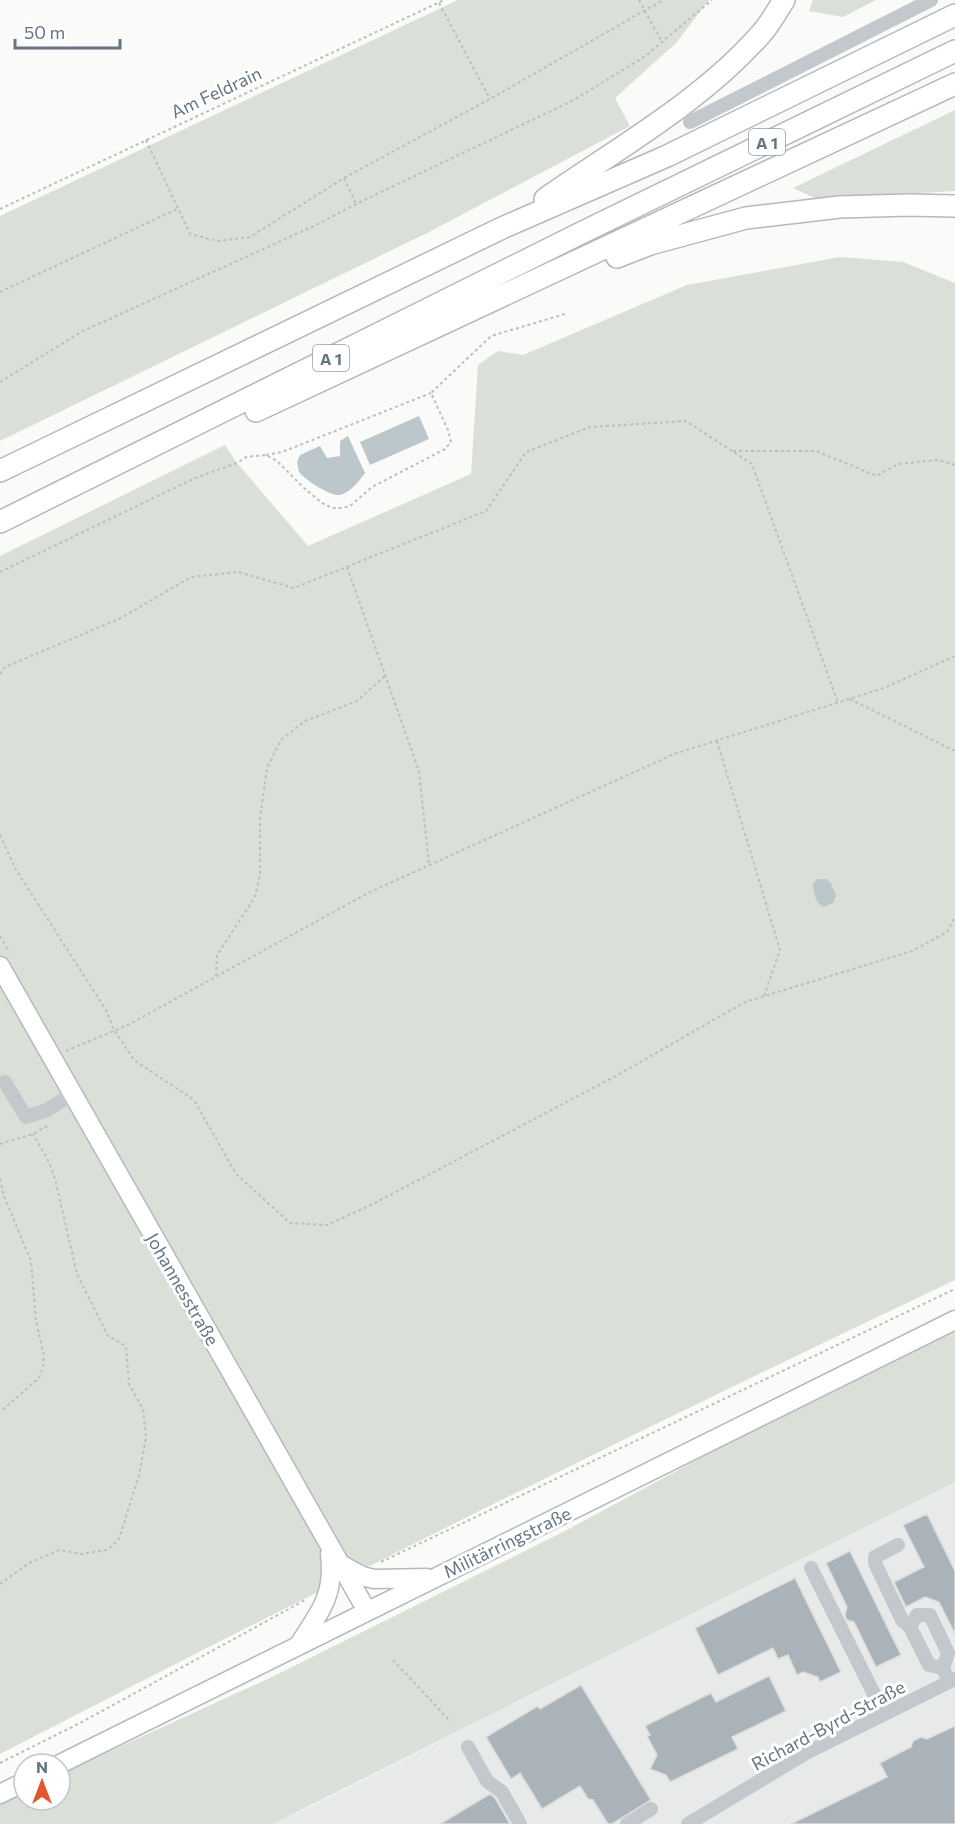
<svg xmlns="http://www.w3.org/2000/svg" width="955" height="1824" font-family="Commissioner,sans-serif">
  <rect width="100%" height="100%" fill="#fafaf8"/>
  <path fill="#e8e9e9" d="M955,1482V1824H273L307,1808Z"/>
  <path fill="#dadfd7" d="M458,0H709L676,43L615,98L630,126L431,231L0,441V216Z
    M813,0H876L843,17L809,11Z
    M955,110V191L817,199L793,188Z
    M840,257L903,262L955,283V1280C634,1432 316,1591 0,1754V556L225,445L237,463L308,546L471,474L478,365L498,351L523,355L687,285Z
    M955,1331V1482L273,1824H0V1802L24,1791V1800H60V1774L272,1677L563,1532L749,1432Z"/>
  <path fill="#bbc7cb" d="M419,416L429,439L370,465L360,442Z
    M348,436L365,473C359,481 350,493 340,495C331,497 304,479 299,472C298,469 298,465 297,462L300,455L320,446L327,458L340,456V441Z
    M817,879H826L831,883L836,896L833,903L824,907C815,903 814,894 813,884Z"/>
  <path fill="#aab3b9" stroke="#dcdcda" stroke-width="1.5" d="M927,1514L955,1571V1634L939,1602L925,1597L906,1607L894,1582L924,1567L903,1525Z
    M850,1551L901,1655L876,1667L854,1622L847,1620L845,1615L847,1607L826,1563Z
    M795,1578L841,1672L820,1682L818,1677L803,1672L797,1675L788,1655L778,1659L773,1648L718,1675L695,1628Z
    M769,1676L786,1711L732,1737L738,1749L670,1782L666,1775L650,1769L657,1755L647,1736L650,1735L645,1726L711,1693L716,1702Z
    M581,1685L651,1800L612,1824H608L593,1800L588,1799L580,1786L542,1809L520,1773L511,1779L486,1737L538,1706L540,1709Z
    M955,1726V1824H791L887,1777L880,1763L911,1747L913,1741L921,1737L927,1739Z
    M490,1794L495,1798L510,1824H440Z"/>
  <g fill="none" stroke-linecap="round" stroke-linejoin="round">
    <defs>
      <path id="major" d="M0,966L367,1611
        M340,1564L362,1576L374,1579L427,1578
        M298,1646C320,1612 335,1596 330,1554
        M60,1764L955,1320
        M0,1794L24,1782"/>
      <path id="highway" d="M545,199C618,148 701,102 761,34C770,24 777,11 784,0
        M617,257L650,244L746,218L840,207L908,205L955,206
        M256,411L955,84
        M0,471L502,228L667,156L955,15
        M0,522L579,234L955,51"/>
    </defs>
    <use href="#major" stroke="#b5babe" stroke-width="21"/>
    <use href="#highway" stroke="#b4b9bd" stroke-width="24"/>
    <path stroke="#bbbfc2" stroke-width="2" stroke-dasharray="3 3" stroke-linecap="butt" d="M639,0L662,42
      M439,3L490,99
      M146,140L190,234L218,241L250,237L344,178L490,99L663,0
      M344,178L356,203
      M0,209L444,0
      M0,292L177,209
      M0,382L81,332L316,225L356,204L574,100L644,57L712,0
      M733,451H816L877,476L898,464L938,460L955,465
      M266,455L282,452L431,393
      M347,567L419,771L429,865
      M0,572L195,478L237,463L246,457L266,455L277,461L303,487L322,503L332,508H342L350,506L372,487L445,449L451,442L448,430L431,393L491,336L565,314
      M0,674L5,667L121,618L191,577L238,572L294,588L486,511L526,452L590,427L686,421L752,464L838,703
      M850,699L955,751
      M717,741L780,950L764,996
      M0,835L15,868L106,1010L114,1030L134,1060L194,1100L236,1174L290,1223L327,1225L373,1204L616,1076L745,1002L912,951L947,932L955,917
      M0,936L9,952
      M216,976L217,955L255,897L260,874V818L267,768L281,740L305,721L357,701L386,675
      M66,1051L128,1025L368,893L674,754L884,688L955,656
      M0,1144L33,1134L49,1125
      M0,1179L4,1196L31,1261L36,1321L44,1356L43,1368L39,1378L0,1412
      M381,1562L955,1289
      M0,1584L29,1563L59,1550L81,1554L107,1550L119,1539L139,1475L146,1438L143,1409L129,1384L126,1346L108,1336L77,1274L55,1179L49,1162L33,1134
      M393,1660L451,1722
      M0,1763L80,1723L307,1599"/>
    <path stroke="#c3c8cc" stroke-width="14" d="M690,122L931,0
      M5,1082L26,1117L47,1110L73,1094
      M898,1545L875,1557V1563L902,1620L910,1627
      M811,1568L884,1714
      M943,1668L929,1665L910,1627L917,1615H930L948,1653L943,1668L949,1682
      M468,1747L487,1781L502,1792L520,1824
      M627,1824L651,1809
      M688,1824L806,1753L955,1679"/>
    <use href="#major" stroke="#fff" stroke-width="18"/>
    <use href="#highway" stroke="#fff" stroke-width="21"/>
  </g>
  <g text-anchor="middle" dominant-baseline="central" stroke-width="6" stroke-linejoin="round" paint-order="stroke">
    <g fill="#fff" stroke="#939fa8" stroke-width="1.5">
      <rect x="749" y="129" width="36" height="26" rx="4.5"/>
      <rect x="313" y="345" width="36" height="26" rx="4.5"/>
    </g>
    <g font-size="16" font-weight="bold" fill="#657683">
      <text x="767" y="142">A 1</text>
      <text x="331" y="358">A 1</text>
    </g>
    <g font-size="18" fill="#657683" stroke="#fff">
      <text transform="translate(216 92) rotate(-25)">Am Feldrain</text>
      <text transform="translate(183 1289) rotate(60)">Johannesstraße</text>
      <text transform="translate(507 1542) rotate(-26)">Militärringstraße</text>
      <text transform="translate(828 1725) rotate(-28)">Richard-Byrd-Straße</text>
    </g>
  </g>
  <g transform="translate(42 1782)"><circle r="28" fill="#ffffff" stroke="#c1c8cd" stroke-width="1.5"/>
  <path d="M0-4.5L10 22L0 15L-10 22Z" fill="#e4572e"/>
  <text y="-9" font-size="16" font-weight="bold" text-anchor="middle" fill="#657683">N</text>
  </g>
  <path d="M15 39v9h105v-9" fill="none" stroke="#657683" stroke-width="3"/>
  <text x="24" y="39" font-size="18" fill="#657683" stroke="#ffffff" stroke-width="4.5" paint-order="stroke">50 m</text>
</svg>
